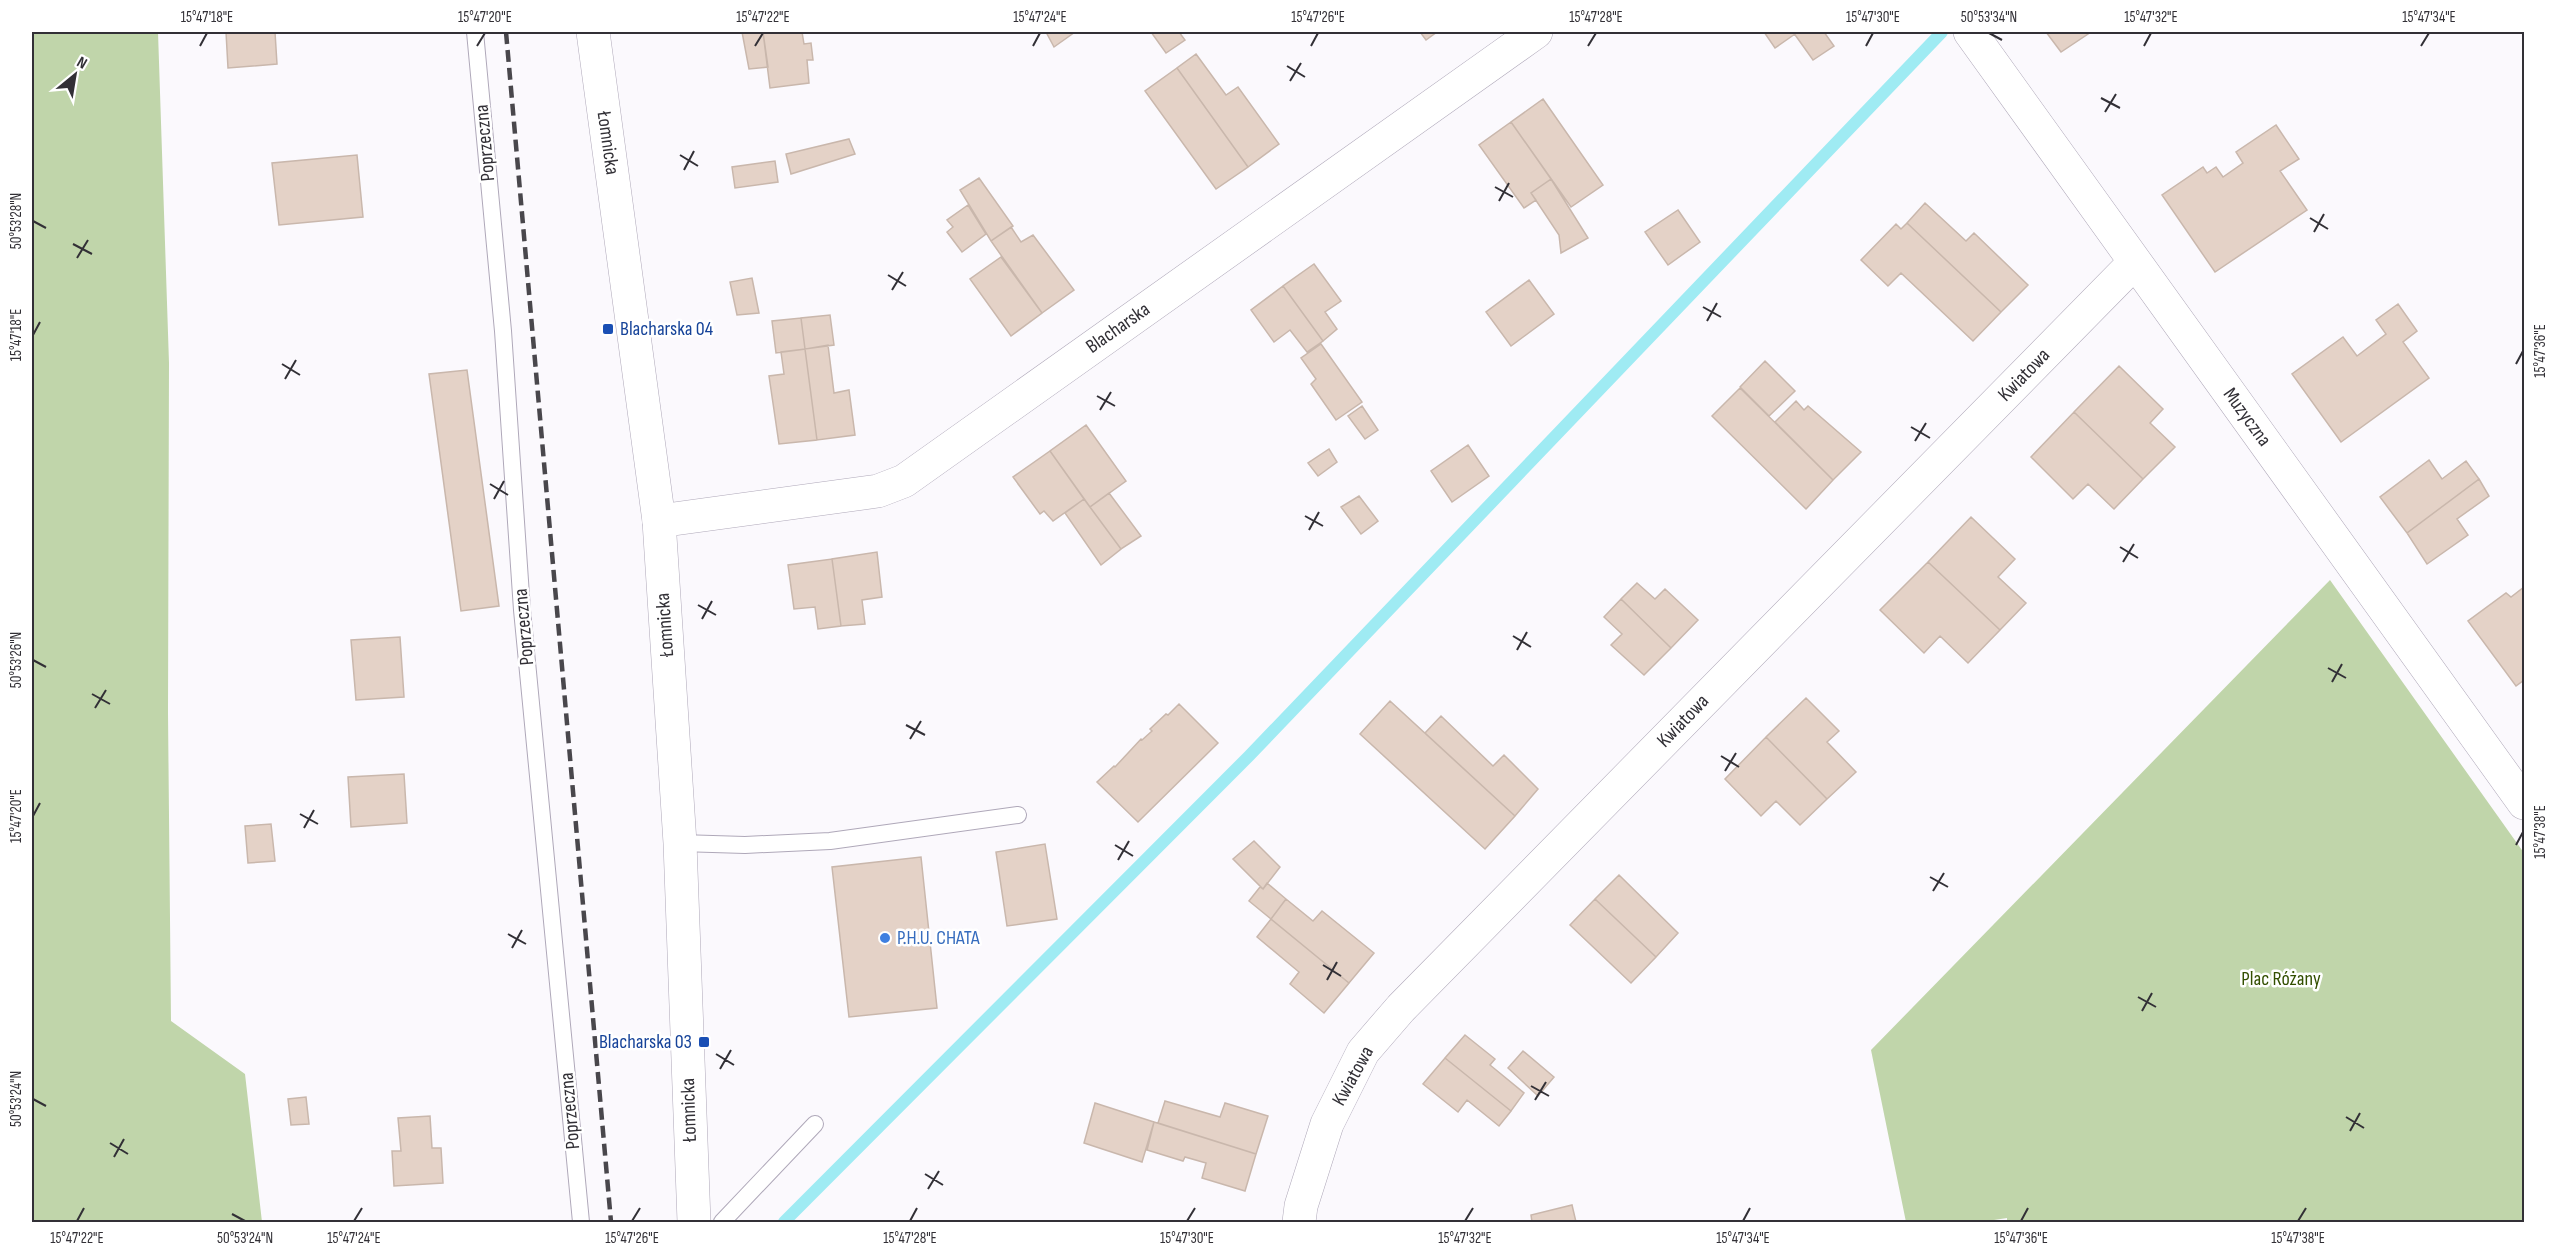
<svg xmlns="http://www.w3.org/2000/svg" width="2556" height="1254" font-family="'Sofia Sans Condensed',sans-serif">
  <rect width="100%" height="100%" fill="#fbf9fd"/>
  <path fill="#c0d5aa" d="M32,32H158L169,363L168,713L171,1021L245,1074L262,1222H32Z
    M2330,580L2524,853V1222H2007V1218L1981,1222H1906L1871,1050Z"/>
  <g fill="none" stroke-linecap="round" stroke-linejoin="round">
    <path stroke="#9febf3" stroke-width="12" d="M784,1222L1249,756L1942,32"/>
  </g>
  <path fill="#e4d2c7" stroke="#c9b7ac" stroke-width="1.5" d="M226,32H275L277,64L228,68Z
    M742,32H763L768,67L749,69Z
    M763,32H802L804,44L811,43L813,60H807L809,83L770,88Z
    M1046,32H1075L1054,47Z
    M1151,32H1179L1185,40L1166,53Z
    M1420,32H1437L1426,40Z
    M1764,32H1793L1795,34L1775,48Z
    M1793,32H1824L1834,46L1813,60Z
    M2046,32H2091L2061,52Z
    M1196,54L1226,95L1238,87L1279,144L1248,167L1177,68Z
    M1177,68L1248,167L1216,189L1145,91Z
    M1543,99L1603,185L1571,207L1511,122Z
    M1511,122L1551,179L1531,193L1536,200L1524,208L1479,145Z
    M2276,125L2299,159L2280,171L2307,210L2215,272L2162,195L2203,167L2207,173L2216,167L2223,177L2243,163L2236,152Z
    M849,139L855,154L791,174L786,154Z
    M357,155L363,217L279,225L272,163Z
    M775,161L778,182L735,188L732,167Z
    M979,178L1013,226L991,241L960,190Z
    M1551,179L1588,238L1561,253L1559,235L1531,193Z
    M1925,203L1966,241L1974,233L2028,285L2001,312L1907,223Z
    M968,205L986,234L962,252L947,232L953,227L947,220Z
    M1678,210L1700,242L1668,265L1645,232Z
    M1907,223L2001,312L1973,341L1901,273L1888,286L1861,260L1896,224L1901,229Z
    M1011,227L1021,242L1033,235L1074,290L1042,313L991,241Z
    M1001,257L1042,313L1011,336L970,279Z
    M1314,264L1341,301L1325,312L1337,329L1323,341L1283,286Z
    M752,278L759,313L737,315L730,282Z
    M1529,280L1554,314L1511,346L1486,312Z
    M1283,286L1323,341L1307,352L1290,330L1274,342L1251,310Z
    M2398,304L2417,331L2403,342L2429,378L2341,442L2292,374L2343,337L2357,356L2386,334L2376,320Z
    M830,315L834,345L805,349L801,318Z
    M801,318L805,349L776,353L772,321Z
    M1321,344L1362,402L1336,420L1311,384L1316,379L1301,358Z
    M828,345L834,393L849,390L855,435L817,440L805,349Z
    M805,349L817,440L779,444L769,376L784,374L781,352Z
    M1765,361L1795,391L1769,416L1740,387Z
    M2119,366L2163,409L2150,423L2175,447L2143,479L2074,412Z
    M467,370L499,606L461,611L429,374Z
    M1740,388L1833,480L1806,509L1712,416Z
    M1796,401L1804,410L1808,406L1861,452L1833,480L1775,422Z
    M1362,406L1378,430L1365,439L1348,416Z
    M2074,412L2143,479L2114,509L2088,484L2073,499L2031,457Z
    M1086,425L1126,481L1090,507L1050,451Z
    M1468,445L1489,476L1452,502L1431,471Z
    M1329,449L1337,462L1318,476L1308,463Z
    M1050,451L1084,499L1053,521L1044,511L1040,514L1013,477Z
    M2429,460L2442,479L2466,461L2479,479L2407,533L2380,497Z
    M2479,479L2489,496L2457,519L2468,535L2427,564L2407,533Z
    M1109,493L1141,536L1121,549L1090,507Z
    M1359,496L1378,521L1361,534L1341,507Z
    M1084,499L1121,549L1101,565L1065,513Z
    M1971,517L2015,559L1998,577L2026,603L2000,630L1928,562Z
    M877,552L882,597L862,600L865,624L841,626L832,559Z
    M832,559L841,626L818,629L815,607L794,609L788,565Z
    M1928,562L2000,630L1968,663L1940,636L1924,653L1880,610Z
    M1637,583L1655,599L1665,589L1698,620L1671,648L1621,599Z
    M2524,587V680L2516,686L2468,621L2506,593L2511,597Z
    M1621,599L1671,648L1644,675L1611,645L1622,634L1604,617Z
    M400,637L404,697L356,700L351,640Z
    M1806,698L1839,731L1827,742L1856,772L1827,799L1766,737Z
    M1390,701L1515,816L1485,849L1360,734Z
    M1179,704L1218,743L1138,822L1097,782L1114,766L1115,767L1141,739L1142,740L1152,731L1150,729L1166,714L1168,715Z
    M1441,716L1493,766L1504,755L1538,789L1515,816L1425,733Z
    M1766,737L1827,799L1800,825L1776,801L1761,816L1725,779Z
    M404,774L407,823L351,827L348,777Z
    M271,824L275,861L248,863L245,826Z
    M1254,841L1280,867L1263,889L1233,859Z
    M1045,844L1057,919L1007,926L996,852Z
    M921,857L937,1008L849,1017L832,867Z
    M1619,875L1678,933L1656,957L1595,899Z
    M1267,883L1286,899L1271,919L1249,901L1260,887L1263,889Z
    M1286,899L1313,921L1322,911L1374,953L1349,983L1271,919Z
    M1595,899L1656,957L1631,983L1570,925Z
    M1271,919L1349,983L1324,1013L1290,984L1299,972L1257,937Z
    M1465,1035L1495,1059L1490,1065L1524,1093L1511,1111L1445,1058Z
    M1523,1051L1554,1077L1538,1096L1508,1068Z
    M1445,1058L1511,1111L1499,1126L1467,1100L1458,1112L1423,1084Z
    M306,1097L309,1124L291,1125L288,1099Z
    M1165,1101L1220,1117L1225,1103L1268,1116L1256,1154L1158,1123Z
    M1095,1103L1154,1122L1142,1162L1084,1143Z
    M430,1116L432,1148H441L443,1183L394,1186L392,1151H401L398,1118Z
    M1154,1122L1256,1154L1245,1191L1202,1178L1206,1163L1185,1157L1183,1161L1147,1150Z
    M1572,1205L1576,1222H1532L1531,1215Z"/>
  <g fill="none" stroke-linecap="round" stroke-linejoin="round">
    <defs>
      <path id="service" d="M475,32L503,331L522,610L581,1222
        M680,843L745,845L830,841L1018,815
        M722,1222L815,1124"/>
      <path id="minor" d="M1970,32L2524,803
        M659,521L878,491L904,481L1536,32
        M1299,1222L1301,1206L1327,1124L1363,1052L1401,1008L2135,262"/>
      <path id="tertiary" d="M593,32L659,521L680,843L694,1222"/>
    </defs>
    <use href="#service" stroke="#afa8b9" stroke-width="18"/>
    <use href="#minor" stroke="#afa8b9" stroke-width="34"/>
    <use href="#tertiary" stroke="#afa8b9" stroke-width="34"/>
    <use href="#service" stroke="#fff" stroke-width="16"/>
    <use href="#minor" stroke="#fff" stroke-width="33"/>
    <use href="#tertiary" stroke="#fff" stroke-width="33"/>
    <path stroke="#49474c" stroke-width="4.5" stroke-dasharray="12 6" stroke-linecap="butt" d="M506,32L611,1222"/>
  </g>
  <path fill="none" stroke="#323036" stroke-width="2" d="M1989,33L2002,40M200,46L207,33M477,46L485,33M755,46L763,33M1033,46L1040,33M1311,46L1318,33M1588,46L1596,33M1866,46L1873,33M2144,46L2151,33M2421,46L2429,33M1287,66L1305,77M1290,81L1301,63M2101,98L2120,108M2105,112L2116,94M680,155L698,166M684,170L694,151M1495,187L1513,197M1499,201L1509,183M2310,218L2328,229M33,221L46,228M2314,232L2324,214M73,244L92,254M77,258L88,240M888,275L906,286M892,290L903,272M1703,307L1721,317M1707,321L1717,303M33,335L40,322M282,364L300,375M2516,364L2523,351M285,379L296,360M1097,396L1115,406M1100,410L1111,392M1911,427L1930,438M1915,441L1926,423M490,484L508,495M494,499L504,481M1305,516L1323,526M1309,530L1319,512M2120,547L2138,558M2123,562L2134,544M698,605L716,615M702,619L712,601M1513,636L1531,647M1517,650L1527,632M33,660L46,667M2328,668L2346,678M2332,682L2342,664M92,694L110,704M95,708L106,690M906,725L925,735M910,739L921,721M1721,756L1739,767M1725,771L1736,753M300,814L318,824M33,816L40,803M304,828L314,810M1115,845L1133,856M2516,845L2523,832M1118,860L1129,841M1930,877L1948,887M1933,891L1944,873M508,934L526,944M512,948L522,930M1323,965L1341,976M1327,980L1337,962M2138,997L2156,1007M2142,1011L2152,993M716,1054L734,1065M720,1069L731,1050M1531,1086L1549,1096M33,1099L46,1106M1535,1100L1546,1082M2346,1117L2364,1128M2350,1131L2360,1113M110,1143L128,1154M114,1157L124,1139M925,1174L943,1185M928,1189L939,1171M232,1214L245,1221M77,1221L84,1208M354,1221L362,1208M632,1221L640,1208M910,1221L917,1208M1187,1221L1195,1208M1465,1221L1473,1208M1743,1221L1750,1208M2021,1221L2028,1208M2298,1221L2306,1208"/>
  <g fill="#1a4fb4" stroke="#fff" stroke-width="2">
    <rect x="602" y="323" width="12" height="12" rx="3"/>
    <rect x="698" y="1036" width="12" height="12" rx="3"/>
  </g>
  <circle fill="#3f7fe0" stroke="#fff" stroke-width="2" cx="885" cy="938" r="6"/>
  <g text-anchor="middle" dominant-baseline="central" stroke-width="5" stroke-linejoin="round" paint-order="stroke">
    <g font-size="20" fill="#323036" stroke="#fff">
      <text transform="translate(485 143) rotate(-95)">Poprzeczna</text>
      <text transform="translate(608 143) rotate(82)">Łomnicka</text>
      <text transform="translate(1118 328) rotate(-35)">Blacharska</text>
      <text transform="translate(2024 375) rotate(-46)">Kwiatowa</text>
      <text transform="translate(2247 417) rotate(54)">Muzyczna</text>
      <text transform="translate(665 625) rotate(-94)">Łomnicka</text>
      <text transform="translate(524 627) rotate(-95)">Poprzeczna</text>
      <text transform="translate(1683 721) rotate(-46)">Kwiatowa</text>
      <text transform="translate(1353 1076) rotate(-61)">Kwiatowa</text>
      <text transform="translate(689 1110) rotate(-92)">Łomnicka</text>
      <text transform="translate(570 1111) rotate(-95)">Poprzeczna</text>
    </g>
    <g font-size="20" fill="#164399" stroke="#fff" text-anchor="start">
      <text x="620" y="329">Blacharska 04</text>
      <text x="692" y="1042" text-anchor="end">Blacharska 03</text>
    </g>
    <g font-size="20" fill="#366cbe" stroke="#fff" text-anchor="start">
      <text x="897" y="938">P.H.U. CHATA</text>
    </g>
    <g font-size="20" fill="#334f00" stroke="#fff">
      <text x="2281" y="979">Plac Różany</text>
    </g>
  </g>
  <rect width="2556" height="1254" fill="none" stroke="#ffffff" stroke-width="66"/>
  <g transform="translate(75 75) rotate(30)" stroke="#ffffff" stroke-width="4.5" paint-order="stroke">
  <path d="M0-4.5L10 22L0 15L-10 22Z" fill="#323036"/>
  <text y="-9" font-size="16" font-weight="bold" text-anchor="middle" fill="#323036">N</text>
  </g>
  <rect x="33" y="33" width="2490" height="1188" fill="none" stroke="#323036" stroke-width="2"/>
  <g font-size="15" text-anchor="middle" fill="#323036">
    <text x="207" y="22">15°47'18"E</text>
    <text x="485" y="22">15°47'20"E</text>
    <text x="763" y="22">15°47'22"E</text>
    <text x="1040" y="22">15°47'24"E</text>
    <text x="1318" y="22">15°47'26"E</text>
    <text x="1596" y="22">15°47'28"E</text>
    <text x="1873" y="22">15°47'30"E</text>
    <text x="1989" y="22">50°53'34"N</text>
    <text x="2151" y="22">15°47'32"E</text>
    <text x="2429" y="22">15°47'34"E</text>
    <text transform="translate(16 221) rotate(-90)" y="5">50°53'28"N</text>
    <text transform="translate(16 335) rotate(-90)" y="5">15°47'18"E</text>
    <text transform="translate(2540 351) rotate(-90)" y="5">15°47'36"E</text>
    <text transform="translate(16 660) rotate(-90)" y="5">50°53'26"N</text>
    <text transform="translate(16 816) rotate(-90)" y="5">15°47'20"E</text>
    <text transform="translate(2540 832) rotate(-90)" y="5">15°47'38"E</text>
    <text transform="translate(16 1099) rotate(-90)" y="5">50°53'24"N</text>
    <text x="77" y="1243">15°47'22"E</text>
    <text x="245" y="1243">50°53'24"N</text>
    <text x="354" y="1243">15°47'24"E</text>
    <text x="632" y="1243">15°47'26"E</text>
    <text x="910" y="1243">15°47'28"E</text>
    <text x="1187" y="1243">15°47'30"E</text>
    <text x="1465" y="1243">15°47'32"E</text>
    <text x="1743" y="1243">15°47'34"E</text>
    <text x="2021" y="1243">15°47'36"E</text>
    <text x="2298" y="1243">15°47'38"E</text>
  </g>
</svg>
